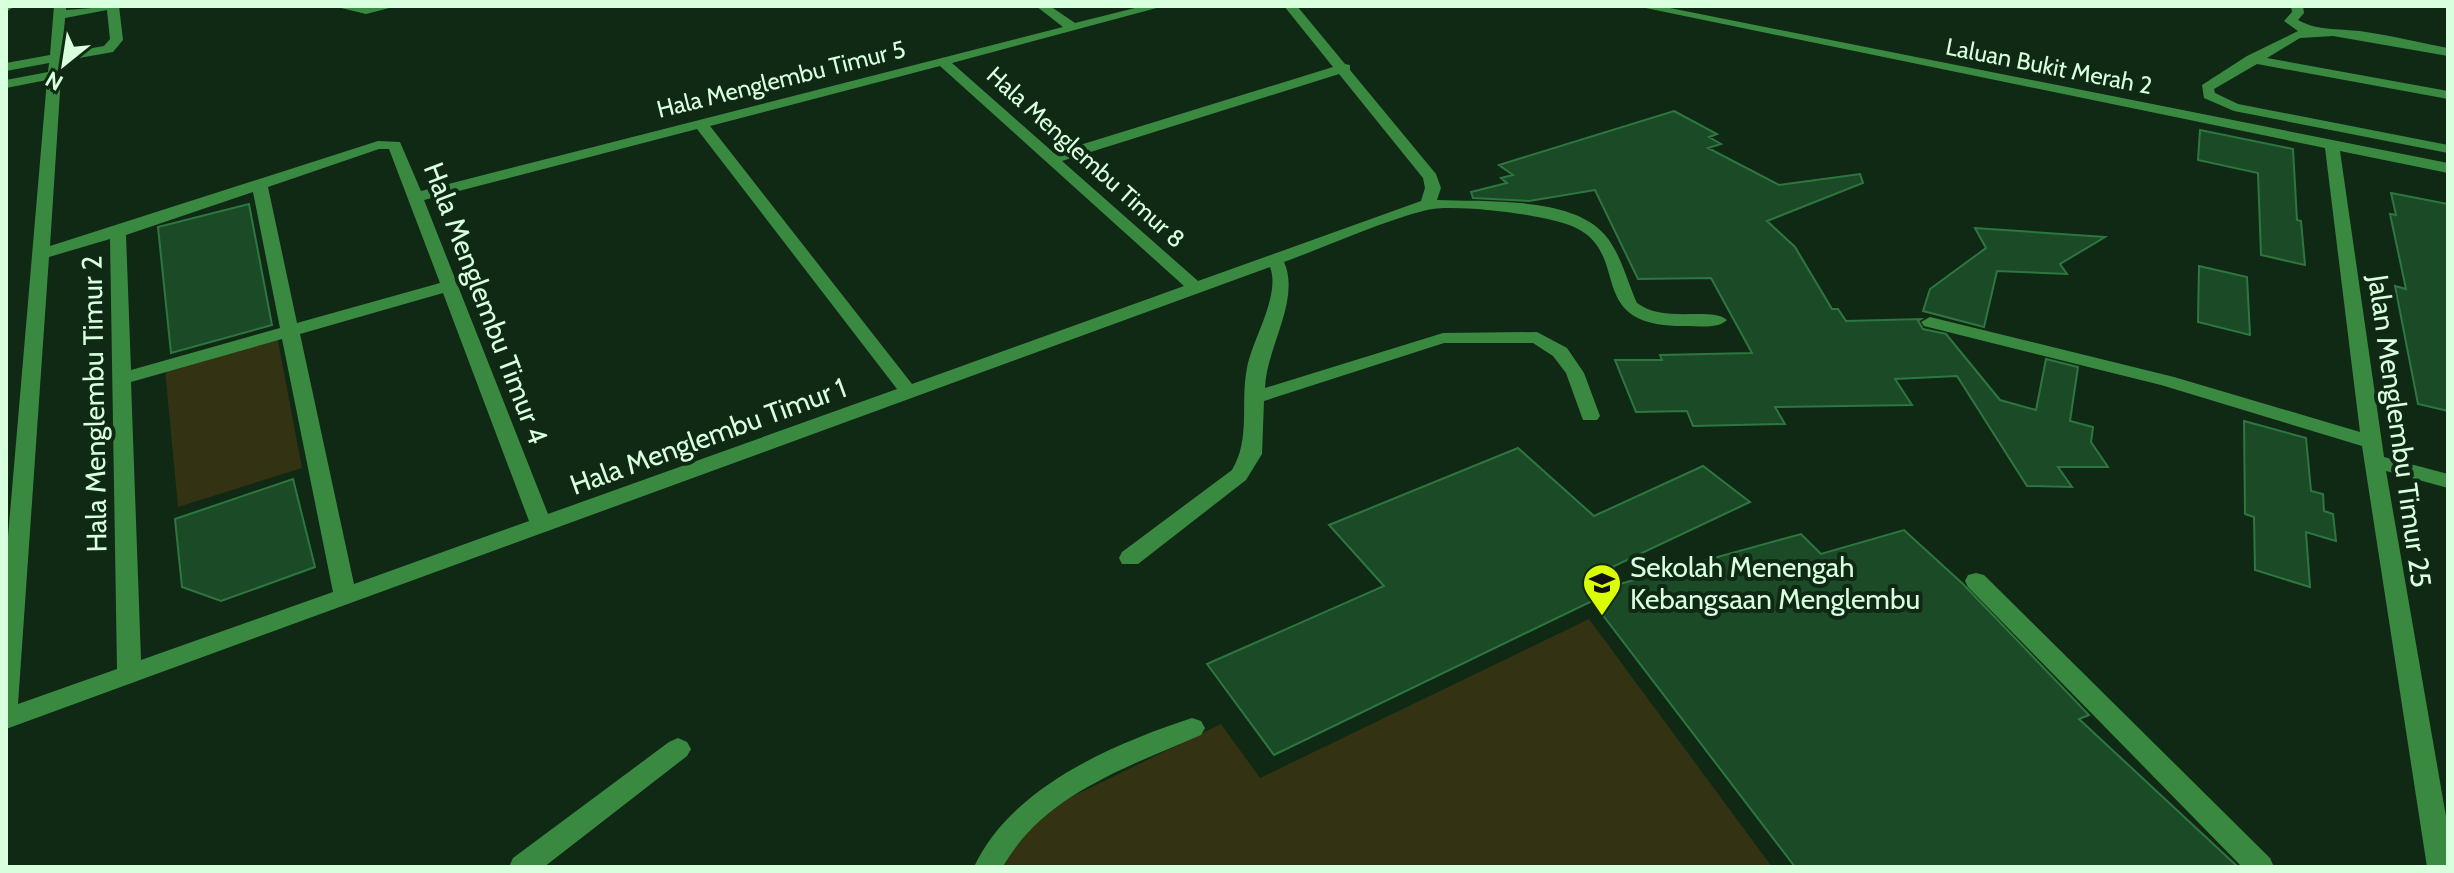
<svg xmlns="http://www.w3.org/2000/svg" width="2454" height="873" font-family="Cabin,sans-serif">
  <rect width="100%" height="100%" fill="#102915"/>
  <path fill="#333313" d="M277,336L302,468L178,507L165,369Z
    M1589,619L1772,867H1005L1014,837L1059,803L1221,724L1260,778Z"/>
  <path fill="#1b4a27" stroke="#2d773f" stroke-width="2" d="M1674,111L1717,134L1709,137L1721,144L1708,148L1779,185L1860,174L1863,183L1767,221L1795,247L1832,309H1838L1846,321L1921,319L1918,321L1923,329L1946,334L2000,400L2036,410L2046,359L2078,367L2070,421L2093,427L2091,442L2108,467H2058L2072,487L2027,486L1957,376L1895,379L1912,405L1775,407L1785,424L1693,426L1687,411L1636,412L1615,360H1662L1660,355L1752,353L1711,278L1638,279L1595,190L1529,201L1473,198L1471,192L1507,183L1501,178L1513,175L1499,165Z
    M2200,130L2293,149L2297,220L2301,221L2305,265L2261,255L2258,173L2198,160Z
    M2391,193L2448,204V411L2418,404L2395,286L2406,289L2390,214L2396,215Z
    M249,204L272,325L171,353L158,227Z
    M1975,228L2105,237L2060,264L2067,274L1997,271L1984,327L1923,311L1930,289L1986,248Z
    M2199,266L2247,277L2250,335L2198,322Z
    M2244,421L2306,438L2311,491L2323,494L2324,511L2333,514L2336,541L2306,532L2310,587L2255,570L2254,517L2245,514Z
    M1518,448L1594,516L1703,466L1750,502L1610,568L1616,585L1801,534L1821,554L1904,530L1963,584L2089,715L2079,719L2238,867H1795L1592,601L1274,755L1207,664L1384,586L1329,525Z
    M293,479L315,567L221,601L182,587L175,519Z"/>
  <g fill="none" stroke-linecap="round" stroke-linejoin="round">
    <path fill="#3a8941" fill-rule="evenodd" d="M6,6H12V8L6,12Z
      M54,6H66V10L119,6L123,40L113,52L62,61L50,246L378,141L400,142L421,191L1063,27L1036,6H1050L1075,23L1143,6H1164L952,63L1054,153L1333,67L1284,6H1297L1345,64L1350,65V70L1436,174L1441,188L1437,200C1483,202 1573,196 1605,235C1621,254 1627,281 1637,303C1665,324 1711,306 1727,320C1718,329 1699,326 1687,326C1582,328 1633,256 1576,228C1551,215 1455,203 1427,210C1379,222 1331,245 1284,262C1301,300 1266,348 1265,388L1443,333L1537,332L1567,348L1584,373L1600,416L1597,420H1583L1566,373L1553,356L1533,343H1444L1264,401L1262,454L1246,480L1138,564H1122L1119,558L1122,552L1232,470C1251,439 1240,402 1247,368C1252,340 1281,295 1270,267L6,729V560L47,80L6,88V80L48,72L49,63L6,71V63L50,55ZM107,10L110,39L104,46L63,53L65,18ZM940,66L1184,286L912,384L710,126ZM1339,74L1423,178L1425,188L1421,201L1198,281L1062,161ZM697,129L897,389L548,514L424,200ZM379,149H389L440,283L297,323L268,187ZM253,192L280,328L131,370L126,235ZM110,239L117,669L18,704L49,257ZM443,293L529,521L354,584L300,334ZM282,339L333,592L141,660L131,382Z
      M333,6H397L366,14Z
      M1636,6H1660L2448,163V173L2340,151L2384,457L2448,474V488L2386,471L2448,828V867H2427L2362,446L2161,385L1924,326L1921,322L1930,317L2174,377L2360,432L2325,148Z
      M2291,6H2303L2304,13L2298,20C2319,32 2343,28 2366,32C2394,36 2421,43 2448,48V56L2333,36L2300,38L2267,58L2448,91V99L2257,64L2214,89L2215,93L2238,104L2448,145V153L2234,111L2204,98L2202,85L2247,56L2298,31L2284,21L2292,12Z
      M1976,573L1984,575L2270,858L2274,867H2242L1968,587L1965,581L1968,575Z
      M1192,718L1201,721L1205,728L1201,735C1130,766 1042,795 1003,867H974C1011,787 1113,744 1192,718Z
      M678,738L687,742L691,749L687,756L544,867H509L513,858L669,742Z"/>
  </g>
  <defs>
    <symbol id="school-pin" viewBox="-11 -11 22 30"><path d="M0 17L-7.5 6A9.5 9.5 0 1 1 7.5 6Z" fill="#daff04" stroke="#102915"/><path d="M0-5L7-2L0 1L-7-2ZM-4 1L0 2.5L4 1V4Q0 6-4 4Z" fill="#111"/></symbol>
  </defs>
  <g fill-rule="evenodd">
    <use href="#school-pin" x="1580" y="561" width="44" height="60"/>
  </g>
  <g text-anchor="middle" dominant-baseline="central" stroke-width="8" stroke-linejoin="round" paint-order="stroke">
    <g font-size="24" fill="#d8ffde" stroke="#102915">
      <text transform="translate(2049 66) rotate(11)">Laluan Bukit Merah 2</text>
      <text transform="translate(781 79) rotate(-14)">Hala Menglembu Timur 5</text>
      <text transform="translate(1086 157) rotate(42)">Hala Menglembu Timur 8</text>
    </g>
    <g font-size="28" fill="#d8ffde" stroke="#102915">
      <text transform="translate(486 303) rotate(69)">Hala Menglembu Timur 4</text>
      <text transform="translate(94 404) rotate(-91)">Hala Menglembu Timur 2</text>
      <text transform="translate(2400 431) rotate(82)">Jalan Menglembu Timur 25</text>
      <text transform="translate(708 436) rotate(-20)">Hala Menglembu Timur 1</text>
    </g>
    <g font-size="28" fill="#d8ffde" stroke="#102915" text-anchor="start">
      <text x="1630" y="567">Sekolah Menengah<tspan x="1630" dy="32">Kebangsaan Menglembu</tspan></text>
    </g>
  </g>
  <rect width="2454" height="873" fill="none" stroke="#d8ffde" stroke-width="16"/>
  <g transform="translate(64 64) rotate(210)" stroke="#102915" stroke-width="6" paint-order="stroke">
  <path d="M0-6L14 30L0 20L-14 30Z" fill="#d8ffde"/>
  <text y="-12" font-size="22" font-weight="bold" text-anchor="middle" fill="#d8ffde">N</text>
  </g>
</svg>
